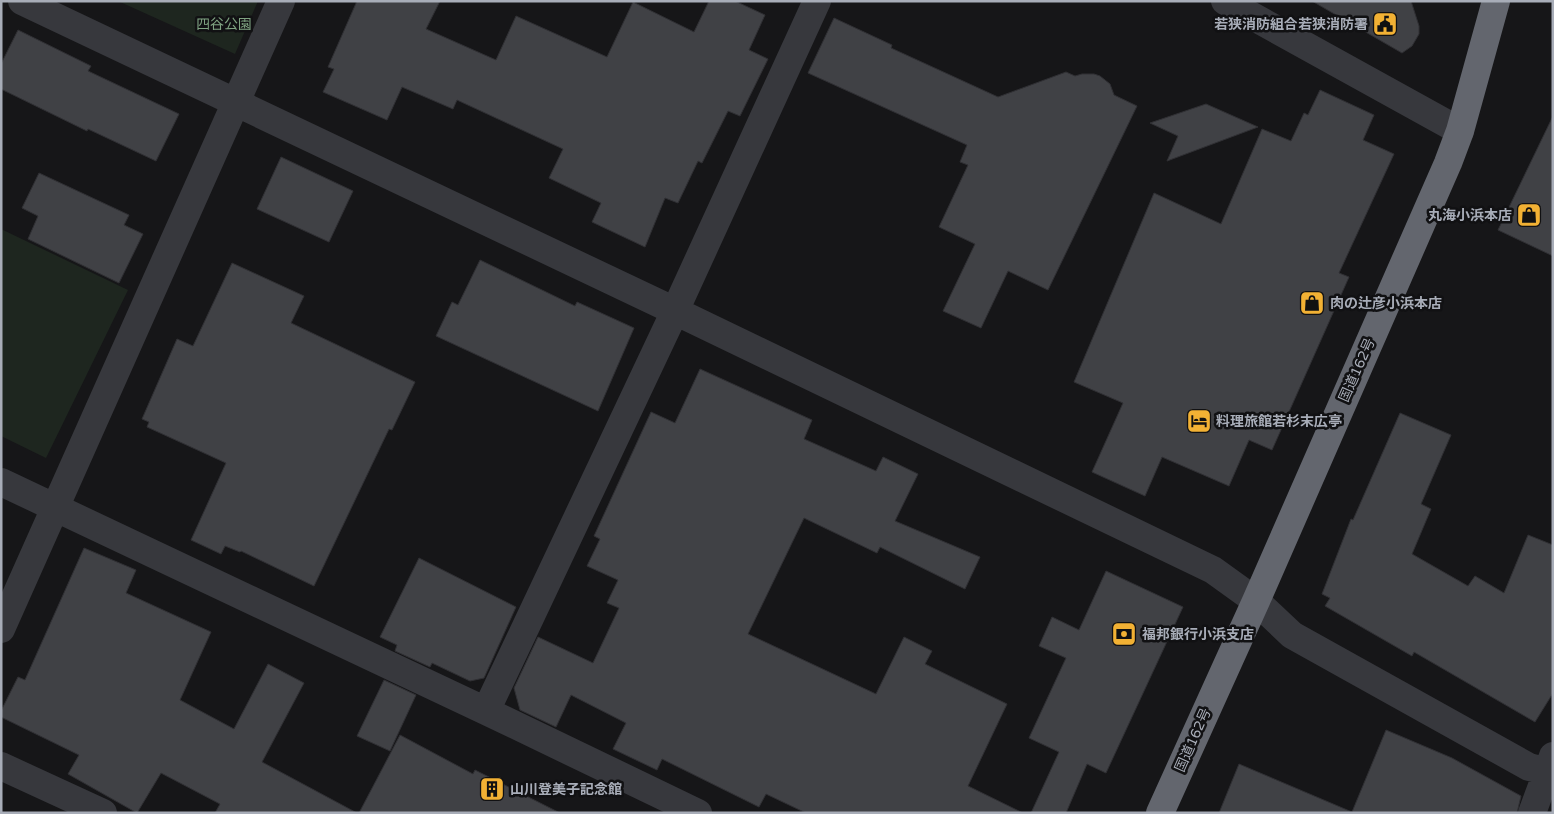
<svg xmlns="http://www.w3.org/2000/svg" width="1554" height="814" font-family="'Varela Round','Noto Sans JP',sans-serif">
  <rect width="100%" height="100%" fill="#161618"/>
  <path fill="#1e261f" d="M118,1H258L235,54Z
    M1,229L128,290L46,458L1,436Z"/>
  <path fill="#404145" stroke="#303034" d="M357,1H440L426,29L496,60L516,16L607,57L633,2L694,32L709,1H735L765,15L749,50L768,59L740,116L728,111L702,163L698,161L678,203L665,198L645,247L592,222L601,203L549,178L563,149L457,100L453,109L402,87L387,120L323,92L334,69L328,67Z
    M1312,1H1411L1419,26V34L1412,46L1402,53Z
    M834,18L892,45L891,48L998,97L1066,72L1075,76L1082,74H1094L1100,76L1110,84L1114,95L1137,106L1048,290L1008,271L981,328L943,311L975,244L939,227L968,165L960,162L967,145L808,73Z
    M18,30L91,66L88,71L179,114L156,161L88,129L87,131L1,89V64Z
    M1320,90L1374,115L1363,140L1394,154L1339,273L1349,277L1272,450L1249,440L1229,486L1162,457L1145,496L1092,472L1123,403L1074,382L1154,193L1221,224L1262,129L1291,141L1304,113L1308,115Z
    M1206,104L1258,127L1167,161L1178,136L1150,123Z
    M1553,116V256L1498,230Z
    M281,157L353,191L329,242L257,209Z
    M39,173L129,215L124,225L143,234L119,283L28,239L38,216L22,208Z
    M480,260L575,306L577,302L634,328L598,411L436,336L452,302L458,305Z
    M232,263L304,296L291,323L415,382L392,430L389,429L314,586L241,551L240,552L225,546L221,554L191,540L226,463L147,427L149,422L142,419L177,339L193,346Z
    M700,369L812,420L804,439L876,471L883,457L918,474L895,521L980,557L965,589L880,547L877,553L804,518L748,634L876,694L904,637L932,651L925,664L1007,704L968,786L1023,813H806L766,794L759,807L662,759L657,770L613,749L626,723L571,695L556,727L520,710L514,688L538,637L593,663L619,608L607,603L618,580L587,566L600,539L594,536L651,412L675,423Z
    M1400,413L1451,435L1421,504L1431,509L1412,554L1468,586L1475,576L1504,593L1528,535L1553,545V693L1535,722L1414,652L1412,656L1325,606L1330,598L1322,594L1351,519L1353,520Z
    M84,548L136,570L126,593L211,632L180,700L234,729L268,664L304,683L262,762L357,813H215L220,804L161,773L137,813L68,774L79,755L1,717V711L18,677L25,680Z
    M419,558L516,607L484,678L470,681L432,663L430,667L395,651L397,645L380,637Z
    M1106,571L1183,607L1106,773L1087,764L1066,813H1031L1059,752L1029,738L1066,658L1039,646L1052,617L1079,630Z
    M384,680L416,695L390,751L357,736Z
    M1386,730L1452,758L1521,796L1517,813H1219L1239,764L1352,812Z
    M400,735L473,774L475,770L560,813H359Z"/>
  <g fill="none" stroke-linecap="round" stroke-linejoin="round">
    <path stroke="#37383d" stroke-width="28" d="M22,1L675,311L1213,570L1256,601L1292,635L1529,767L1553,773
      M1225,1L1460,131
      M1,482L486,711L698,813
      M1,629L281,1
      M486,711L675,311L817,1
      M1,766L103,813
      M1532,813L1553,756"/>
    <path stroke="#63666e" stroke-width="28" d="M1160,813L1256,601L1448,163L1460,131L1496,1"/>
  </g>
  <defs>
    <symbol id="civic-square" viewBox="-11 -11 22 22"><rect x="-9" y="-9" width="18" height="18" rx="4" fill="#f2b134" stroke="#111113"/><path d="M-.6-6.5H3V-4.5H.6V-3L4-1V1h2V6H-6V1h2V-1L-.6-3ZM-1.2 2.5V6h2.4V2.5Z" fill="#111"/></symbol>
    <symbol id="shop-square" viewBox="-11 -11 22 22"><rect x="-9" y="-9" width="18" height="18" rx="4" fill="#f2b134" stroke="#111113"/><path d="M-5-2.5h2.3a2.7 3.5 0 0 1 5.4 0H5L5.5 6h-11ZM-1.5-2.5h3a1.5 2.3 0 0 0-3 0Z" fill="#111"/></symbol>
    <symbol id="hotel-square" viewBox="-11 -11 22 22"><rect x="-9" y="-9" width="18" height="18" rx="4" fill="#f2b134" stroke="#111113"/><path d="M-6-4.5h1.5V1H6V5H4.5V3h-9V5H-6ZM-4 0a1.8 1.8 0 1 1 3.6 0ZM.5 0V-2.5h3Q6-2.5 6 0Z" fill="#111"/></symbol>
    <symbol id="bank-square" viewBox="-11 -11 22 22"><rect x="-9" y="-9" width="18" height="18" rx="4" fill="#f2b134" stroke="#111113"/><path d="M-6-4H6V4H-6ZM0-2.3a2.3 2.3 0 1 0 0 4.6a2.3 2.3 0 1 0 0-4.6Z" fill="#111"/></symbol>
    <symbol id="building-square" viewBox="-11 -11 22 22"><rect x="-9" y="-9" width="18" height="18" rx="4" fill="#f2b134" stroke="#111113"/><path d="M-4-6H4V6H1V3H-1V6H-4ZM-2.5-4.3h1.7v1.8h-1.7ZM.8-4.3h1.7v1.8H.8ZM-2.5-1h1.7V.8h-1.7ZM.8-1h1.7V.8H.8Z" fill="#111"/></symbol>
  </defs>
  <g fill-rule="evenodd">
    <use href="#civic-square" x="1371" y="10" width="28" height="28"/>
    <use href="#shop-square" x="1515" y="201" width="28" height="28"/>
    <use href="#shop-square" x="1298" y="289" width="28" height="28"/>
    <use href="#hotel-square" x="1185" y="407" width="28" height="28"/>
    <use href="#bank-square" x="1110" y="620" width="28" height="28"/>
    <use href="#building-square" x="478" y="775" width="28" height="28"/>
  </g>
  <g text-anchor="middle" dominant-baseline="central" stroke-width="5" stroke-linejoin="round" paint-order="stroke">
    <g font-size="14" fill="#7fa381" stroke="#111113">
      <text x="224" y="24">四谷公園</text>
    </g>
    <g font-size="14" font-weight="bold" fill="#a8adb8" stroke="#111113" text-anchor="start">
      <text x="1368" y="24" text-anchor="end">若狭消防組合若狭消防署</text>
      <text x="1512" y="215" text-anchor="end">丸海小浜本店</text>
      <text x="1330" y="303">肉の辻彦小浜本店</text>
      <text x="1216" y="421">料理旅館若杉末広亭</text>
      <text x="1142" y="634">福邦銀行小浜支店</text>
      <text x="510" y="789">山川登美子記念館</text>
    </g>
    <g font-size="14" fill="#a8adb8" stroke="#111113">
      <text transform="translate(1357 370) rotate(-66)">国道162号</text>
      <text transform="translate(1193 740) rotate(-66)">国道162号</text>
    </g>
  </g>
  <rect width="1554" height="814" fill="none" stroke="#a8adb8" stroke-width="5"/>
</svg>
